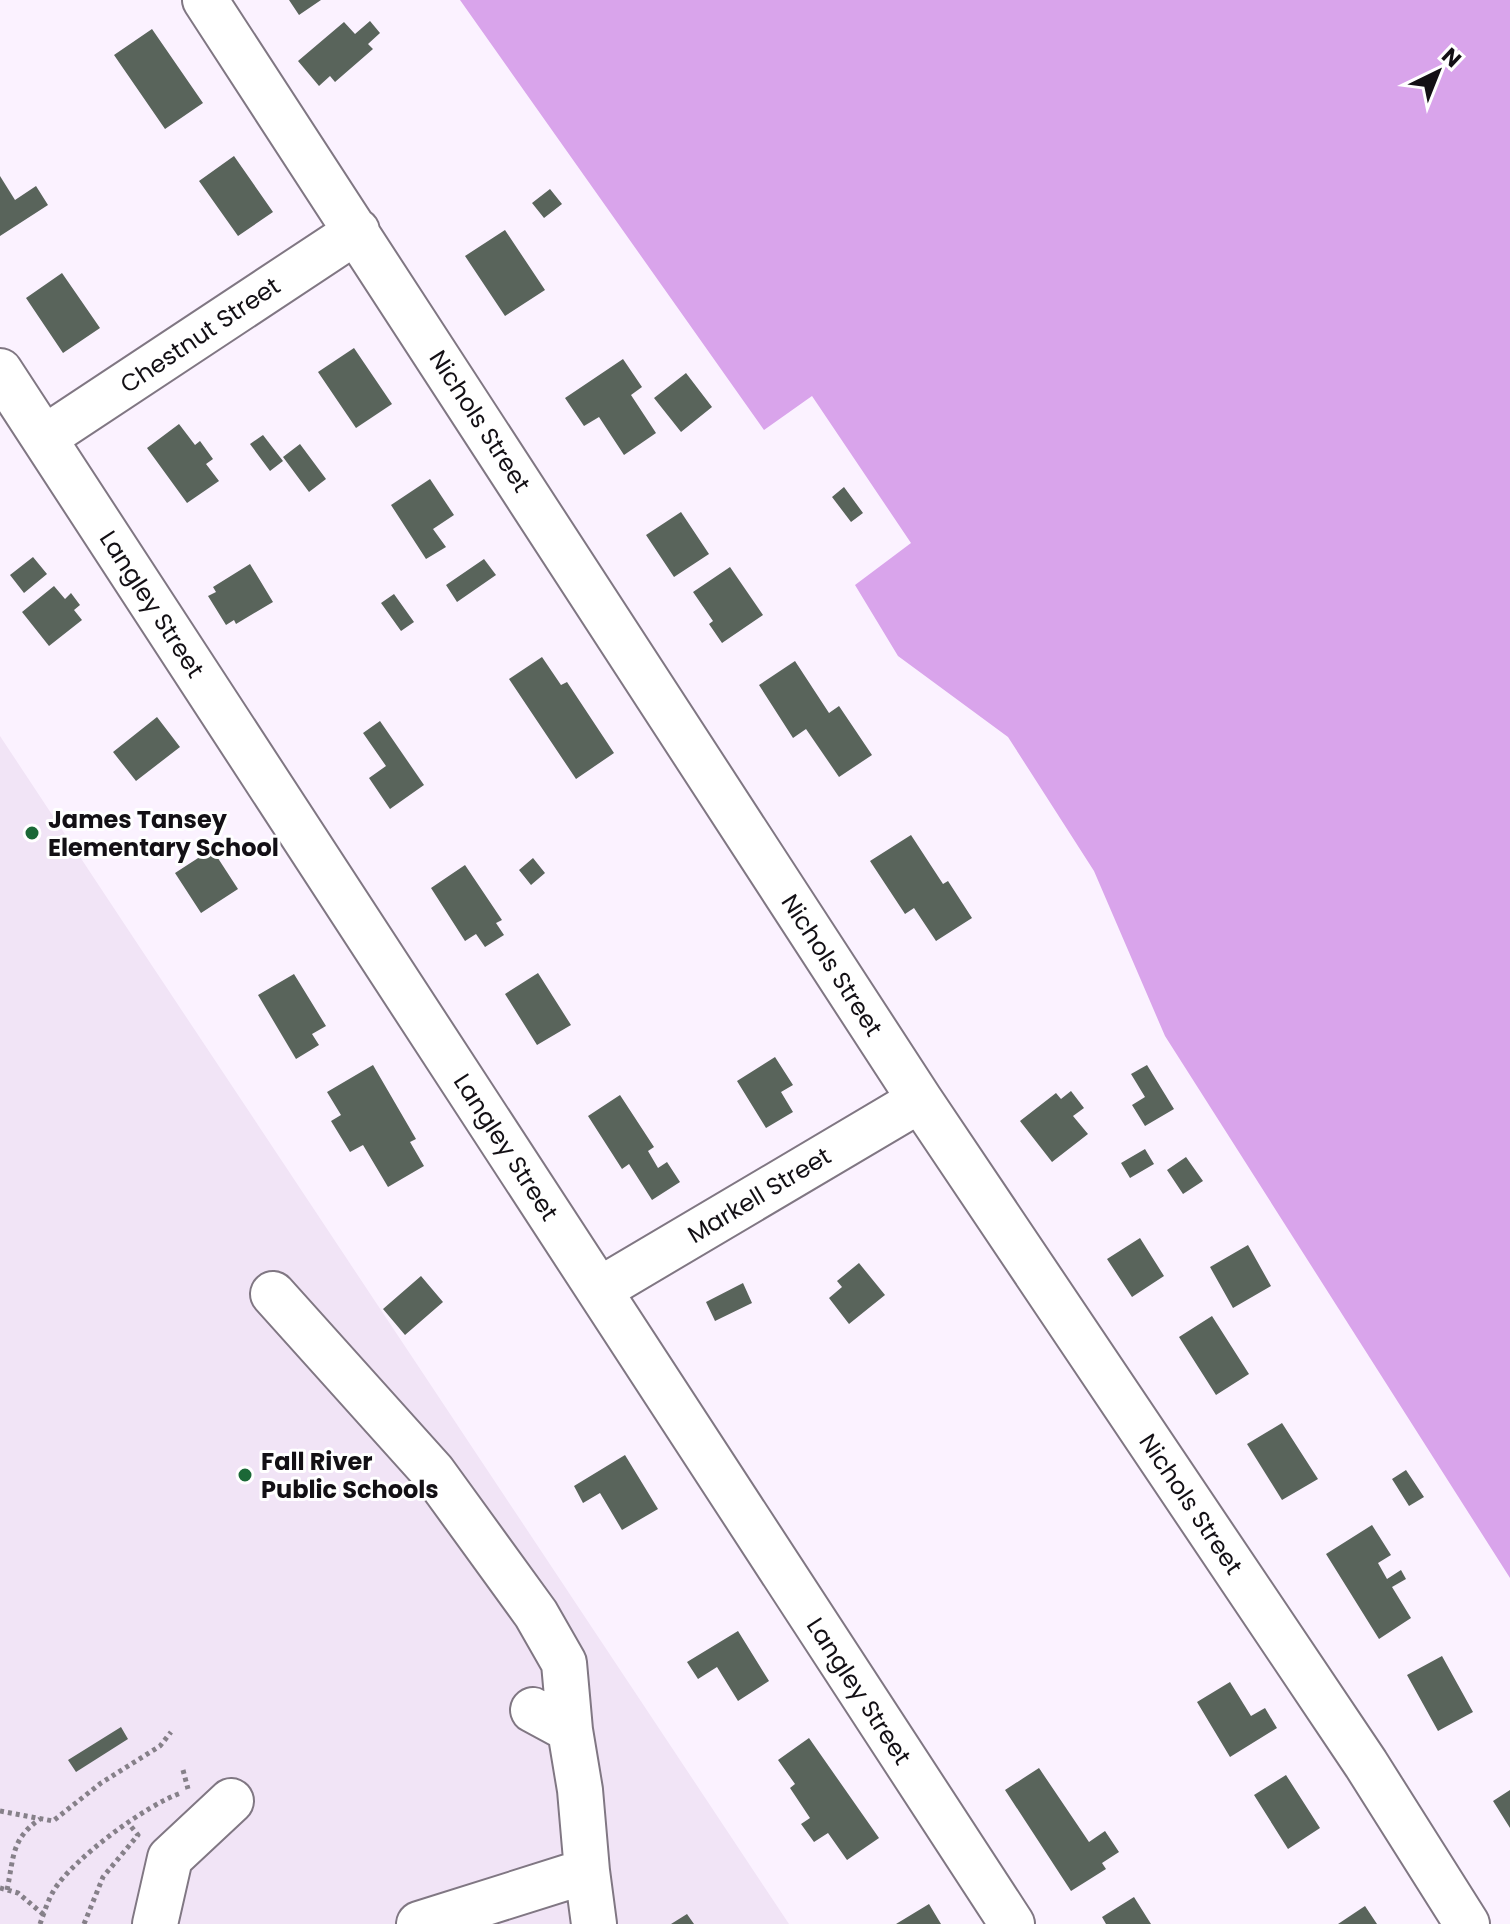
<svg xmlns="http://www.w3.org/2000/svg" width="1510" height="1924" font-family="Poppins,sans-serif">
  <rect width="100%" height="100%" fill="#fbf2ff"/>
  <path fill="#f1e4f6" d="M0,736L129,931L789,1924H0Z"/>
  <path fill="#d9a4eb" d="M460,0H1510V1578L1165,1036L1094,871L1008,737L898,656L855,585L911,543L812,396L764,430Z"/>
  <path fill="#59645b" d="M289,0H321L299,15Z
    M370,21L380,33L368,44L373,49L335,82L330,76L319,86L298,61L344,22L355,34Z
    M152,29L203,103L165,129L114,55Z
    M234,156L273,212L238,236L199,181Z
    M0,176L15,200L36,186L48,205L0,236Z
    M550,189L562,204L544,218L532,203Z
    M505,230L545,290L505,316L465,256Z
    M62,273L100,328L63,353L26,298Z
    M354,348L392,404L356,428L318,372Z
    M623,359L642,387L631,395L656,433L624,455L599,417L584,426L565,398Z
    M686,373L712,407L681,432L654,398Z
    M179,424L195,445L200,441L213,459L206,464L219,481L187,503L147,448Z
    M263,435L283,461L270,471L250,444Z
    M300,444L326,479L309,492L283,457Z
    M430,479L454,515L433,529L446,547L426,559L391,505Z
    M844,487L863,513L851,522L832,497Z
    M681,512L709,554L674,577L646,535Z
    M33,557L47,574L24,593L10,575Z
    M484,559L496,575L457,602L446,585Z
    M250,564L273,602L236,624L234,620L226,625L208,596L216,592L213,587Z
    M730,567L763,615L722,643L709,624L713,621L693,592Z
    M54,586L65,599L71,593L80,605L74,610L82,620L49,646L22,612Z
    M394,594L414,622L401,631L381,603Z
    M542,657L561,685L567,682L614,753L576,779L509,679Z
    M795,661L829,713L839,706L872,755L839,777L806,729L793,738L759,685Z
    M157,717L180,747L136,781L113,752Z
    M380,721L424,785L390,809L369,778L386,766L363,733Z
    M911,835L943,884L948,881L972,918L936,941L914,908L905,914L870,861Z
    M212,849L238,889L201,913L175,873Z
    M533,858L545,873L531,885L519,870Z
    M465,865L502,920L496,923L504,935L485,947L476,934L465,941L431,888Z
    M538,973L571,1025L537,1045L505,994Z
    M294,974L326,1026L312,1034L319,1045L296,1059L258,995Z
    M775,1057L793,1085L781,1092L793,1112L766,1128L737,1081Z
    M373,1065L416,1139L410,1142L424,1166L388,1187L363,1145L350,1152L331,1121L341,1115L327,1092Z
    M1147,1065L1174,1109L1145,1126L1132,1105L1145,1097L1131,1074Z
    M1071,1091L1084,1108L1073,1116L1088,1134L1052,1162L1020,1121L1056,1093L1061,1099Z
    M620,1095L654,1147L648,1151L658,1168L667,1162L680,1182L652,1200L629,1164L622,1169L588,1116Z
    M1145,1149L1154,1164L1130,1178L1121,1163Z
    M1186,1157L1203,1181L1183,1194L1167,1170Z
    M1140,1238L1164,1276L1132,1297L1107,1259Z
    M1248,1245L1271,1286L1233,1308L1210,1267Z
    M859,1263L885,1295L849,1324L829,1298L842,1287L837,1281Z
    M421,1276L443,1302L405,1335L383,1309Z
    M743,1283L752,1303L715,1321L706,1302Z
    M1212,1316L1249,1374L1216,1395L1179,1337Z
    M1282,1423L1318,1479L1282,1500L1247,1444Z
    M625,1455L658,1509L622,1530L600,1493L583,1503L574,1486Z
    M1406,1470L1424,1497L1409,1506L1392,1479Z
    M1372,1525L1391,1555L1378,1563L1387,1579L1401,1570L1406,1579L1392,1587L1411,1618L1379,1639L1326,1554Z
    M738,1631L769,1681L738,1701L717,1667L698,1679L687,1662Z
    M1442,1656L1473,1712L1438,1731L1407,1675Z
    M1230,1682L1251,1716L1265,1708L1277,1728L1230,1757L1197,1702Z
    M121,1727L128,1739L76,1772L68,1760Z
    M809,1738L879,1838L847,1860L828,1833L814,1842L801,1824L810,1818L790,1788L795,1784L778,1760Z
    M1039,1768L1089,1842L1105,1831L1119,1852L1102,1863L1106,1869L1071,1891L1005,1790Z
    M1286,1775L1320,1828L1288,1849L1254,1795Z
    M1510,1790V1828L1493,1801Z
    M1134,1897L1151,1924H1106L1102,1917Z
    M929,1904L941,1924H896Z
    M1365,1906L1377,1924H1338Z
    M687,1914L694,1924H671Z"/>
  <g fill="none" stroke-linecap="round" stroke-linejoin="round">
    <defs>
      <path id="minor" d="M205,0L920,1100L1366,1764L1467,1924
        M0,371L1012,1924
        M44,438L357,231
        M599,1290L920,1100
        M273,1294L433,1472L536,1614L564,1663L570,1730
        M533,1710L570,1730L580,1790L587,1871
        M155,1924L170,1858L231,1801
        M419,1924L587,1871L594,1924"/>
    </defs>
    <use href="#minor" stroke="#807783" stroke-width="48"/>
    <path stroke="#868089" stroke-width="5" stroke-dasharray="4 4" stroke-linecap="butt" d="M183,1770L188,1789
      M0,1811L53,1821L101,1783L160,1746L171,1732
      M0,1888L18,1893L44,1915
      M7,1890C14,1857 11,1839 40,1819
      M40,1924C44,1913 48,1900 54,1890C74,1858 146,1805 181,1793
      M84,1924L103,1877L138,1835L129,1824"/>
    <use href="#minor" stroke="#fff" stroke-width="44"/>
  </g>
  <g fill="#1b6837" stroke="#fff" stroke-width="3">
    <circle cx="32" cy="833" r="8"/>
    <circle cx="245" cy="1475" r="8"/>
  </g>
  <g text-anchor="middle" dominant-baseline="central" stroke-width="6" stroke-linejoin="round" paint-order="stroke">
    <g font-size="24" fill="#131015" stroke="#fff">
      <text transform="translate(200 335) rotate(-34)">Chestnut Street</text>
      <text transform="translate(480 421) rotate(57)">Nichols Street</text>
      <text transform="translate(152 604) rotate(57)">Langley Street</text>
      <text transform="translate(832 965) rotate(57)">Nichols Street</text>
      <text transform="translate(506 1147) rotate(57)">Langley Street</text>
      <text transform="translate(759 1195) rotate(-31)">Markell Street</text>
      <text transform="translate(1191 1504) rotate(56)">Nichols Street</text>
      <text transform="translate(859 1691) rotate(57)">Langley Street</text>
    </g>
    <g font-size="24" font-weight="bold" fill="#131015" stroke="#fff" text-anchor="start">
      <text x="48" y="819">James Tansey<tspan x="48" dy="28">Elementary School</tspan></text>
      <text x="261" y="1461">Fall River<tspan x="261" dy="28">Public Schools</tspan></text>
    </g>
  </g>
  <g transform="translate(1438 72) rotate(43)" stroke="#ffffff" stroke-width="6" paint-order="stroke">
  <path d="M0-6L14 30L0 20L-14 30Z" fill="#131015"/>
  <text y="-12" font-size="22" font-weight="bold" text-anchor="middle" fill="#131015">N</text>
  </g>
</svg>
